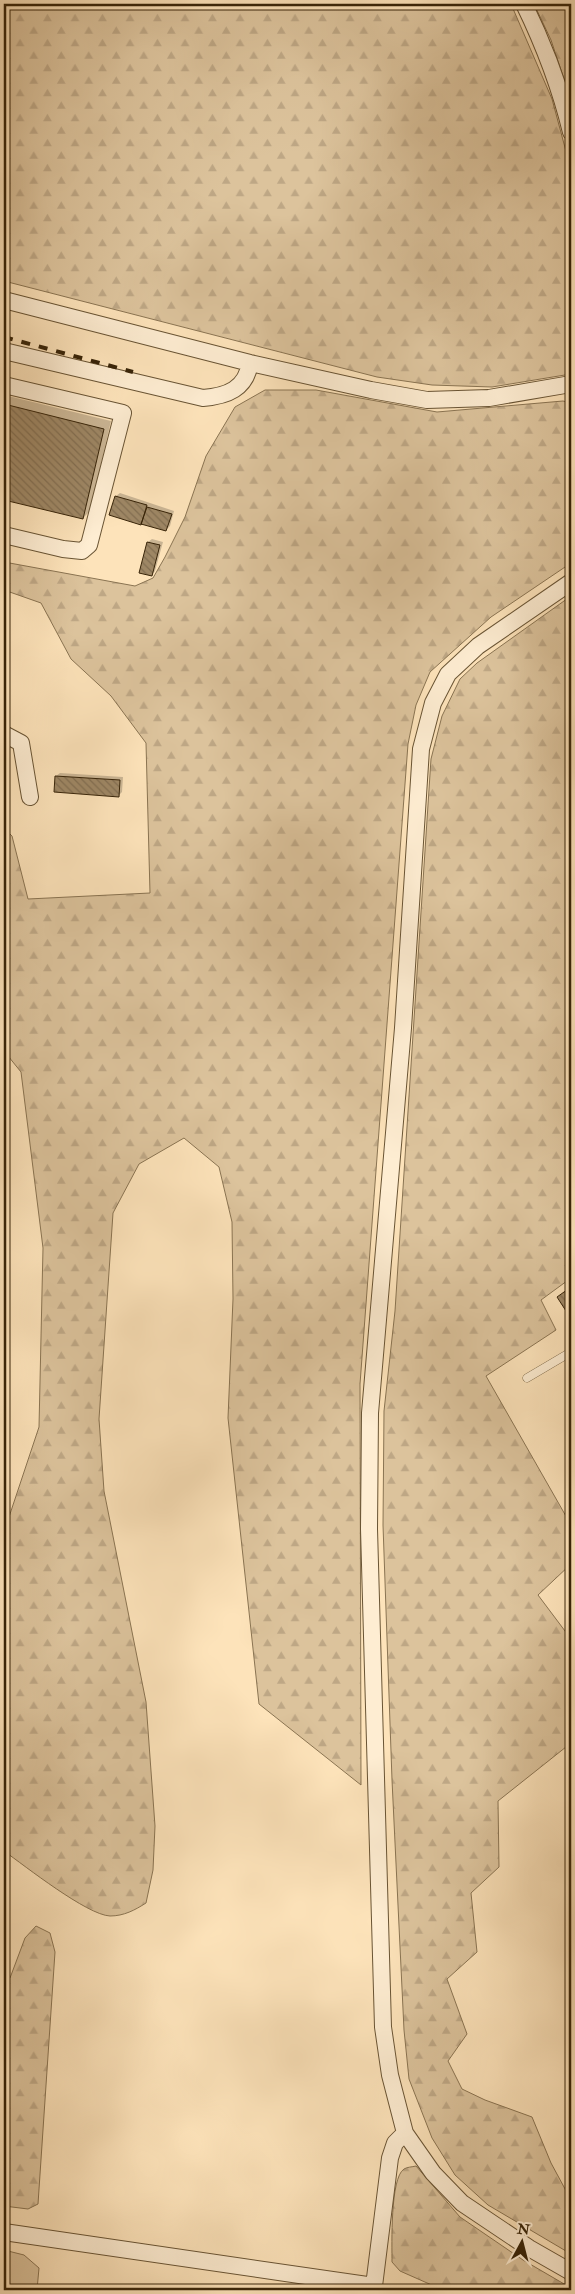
<svg xmlns="http://www.w3.org/2000/svg" width="575" height="2294" font-family="'IM FELL Double Pica',serif">
  <defs>
    <pattern id="forest-firs" width="22" height="20" patternUnits="userSpaceOnUse" patternTransform="scale(1.25)"><rect width="22" height="20" fill="#dcc39c"/><path d="M5 1l3.5 6h-7zM16 11l3.5 6h-7z" fill="#bea785"/></pattern>
    <pattern id="building-back-hatch" width="6" height="6" patternUnits="userSpaceOnUse" patternTransform="scale(1.25)"><rect width="6" height="6" fill="#9e8765"/><path d="M-1 5l2 2M0 0l6 6M5-1l2 2" fill="none" stroke="#826e51"/></pattern>
  </defs>
  <rect width="100%" height="100%" fill="#fde3ba"/>
  <filter id="stains"><feTurbulence type="fractalNoise" baseFrequency=".004" numOctaves="4"/><feColorMatrix values="0 0 0 0 .2 0 0 0 0 .09 0 0 0 0 .02 0 0 0 .5 -.17"/></filter>
  <radialGradient id="worn" r=".72"><stop offset=".6" stop-color="#630" stop-opacity="0"/><stop offset="1" stop-color="#630" stop-opacity=".3"/></radialGradient>
  <path fill="#dcc39c" stroke="#8a7452" d="M4,2250L24,2255L39,2268L37,2290H4Z"/>
  <path fill="url(#forest-firs)" stroke="#8a7452" d="M4,4H511L552,99L571,170V374L492,387L432,385L377,377L4,281Z
    M534,4H571V100L551,40Z
    M265,390H316L437,412L563,401L571,403V563L491,617L430,672L416,705L408,744L360,1384L361,1785L259,1704L228,1418L233,1299L232,1222L219,1167L184,1138L139,1164L113,1213L99,1419L104,1491L146,1702L155,1826L153,1870L146,1903C135,1910 124,1916 110,1916C87,1915 25,1866 4,1851V1532L39,1427L43,1248L21,1072L4,1051V828L12,836L28,899L150,893L146,743L111,696L71,659L41,603L4,590V562L135,586L153,578L165,557L185,517L206,456L235,407Z
    M571,596V1261L565,1265L571,1274V1278L541,1300L556,1330L486,1376L571,1525V1564L538,1595L571,1639V1743L498,1801L499,1867L471,1893L477,1952L447,1979L467,2034L448,2061L462,2089L485,2100L532,2117L551,2163L571,2200V2254L488,2205L455,2175L432,2138L409,2079L404,2030L392,1780L383,1525L384,1411L395,1311L431,759L442,716L460,679L477,663Z
    M36,1926L50,1933L55,1952L38,2204L28,2209L4,2206V1982L10,1978L25,1938Z
    M416,2166L460,2217L523,2260L571,2288V2290H443L400,2271L392,2262C392,2245 390,2178 404,2169C407,2167 412,2167 416,2166Z"/>
  <path fill="#0003" d="M4,395L111,421L90,511L83,518L4,498Z
    M120,493L174,511L170,526L166,530L111,514L116,496Z
    M152,539L163,542L155,571L152,575L148,542Z
    M60,773L123,777L122,792L119,795L56,776Z
    M4,1905L7,1906L4,1923Z"/>
  <path fill="url(#building-back-hatch)" stroke="#382408" d="M4,404L104,429L83,519L4,500Z
    M115,496L147,505L141,525L109,515Z
    M147,507L172,514L166,531L141,524Z
    M147,542L160,545L152,576L139,573Z
    M55,776L120,780L119,797L54,792Z
    M571,1287V1308L566,1311L557,1297Z"/>
  <g fill="none" stroke-linecap="round" stroke-linejoin="round">
    <defs>
      <path id="lane" d="M527,1378L571,1352"/>
      <path id="street" d="M524,4C544,45 560,87 571,132
        M4,300L250,363L371,390L427,400L489,398L571,384
        M4,351L203,398C227,396 246,389 250,363
        M4,385L123,413L89,545L82,551L63,549L4,535
        M571,582L478,646L448,674L433,703L421,749L403,1028L370,1413L369,1529L383,2027L390,2075L405,2133L433,2173L462,2203L529,2248L571,2272
        M4,734L21,743L30,797
        M4,2232L374,2286L390,2158L395,2143L405,2133"/>
    </defs>
    <use href="#lane" stroke="#695434" stroke-width="9"/>
    <use href="#street" stroke="#695434" stroke-width="18"/>
    <use href="#lane" stroke="#feedd2" stroke-width="8"/>
    <use href="#street" stroke="#feedd2" stroke-width="16"/>
    <path stroke="#382408" stroke-width="4" stroke-dasharray="9 9" stroke-linecap="butt" d="M4,337L133,372"/>
  </g>
  <rect width="575" height="2294" fill="none" stroke="#fde3ba" stroke-width="20"/>
  <rect x="5" y="5" width="565" height="2284" fill="none" stroke="#382408" stroke-width="2.5"/>
  <rect x="10" y="10" width="555" height="2274" fill="none" stroke="#382408"/>
  <g transform="translate(522 2242) rotate(7)" stroke="#feedd2" stroke-width="4" paint-order="stroke">
  <path d="M0-4L9 19L0 12L-9 19Z" fill="#382408"/>
  <text y="-8" font-size="14" font-weight="bold" text-anchor="middle" fill="#382408">N</text>
  </g>
  <rect width="100%" height="100%" filter="url(#stains)"/>
  <rect width="100%" height="100%" fill="url(#worn)"/>
</svg>
